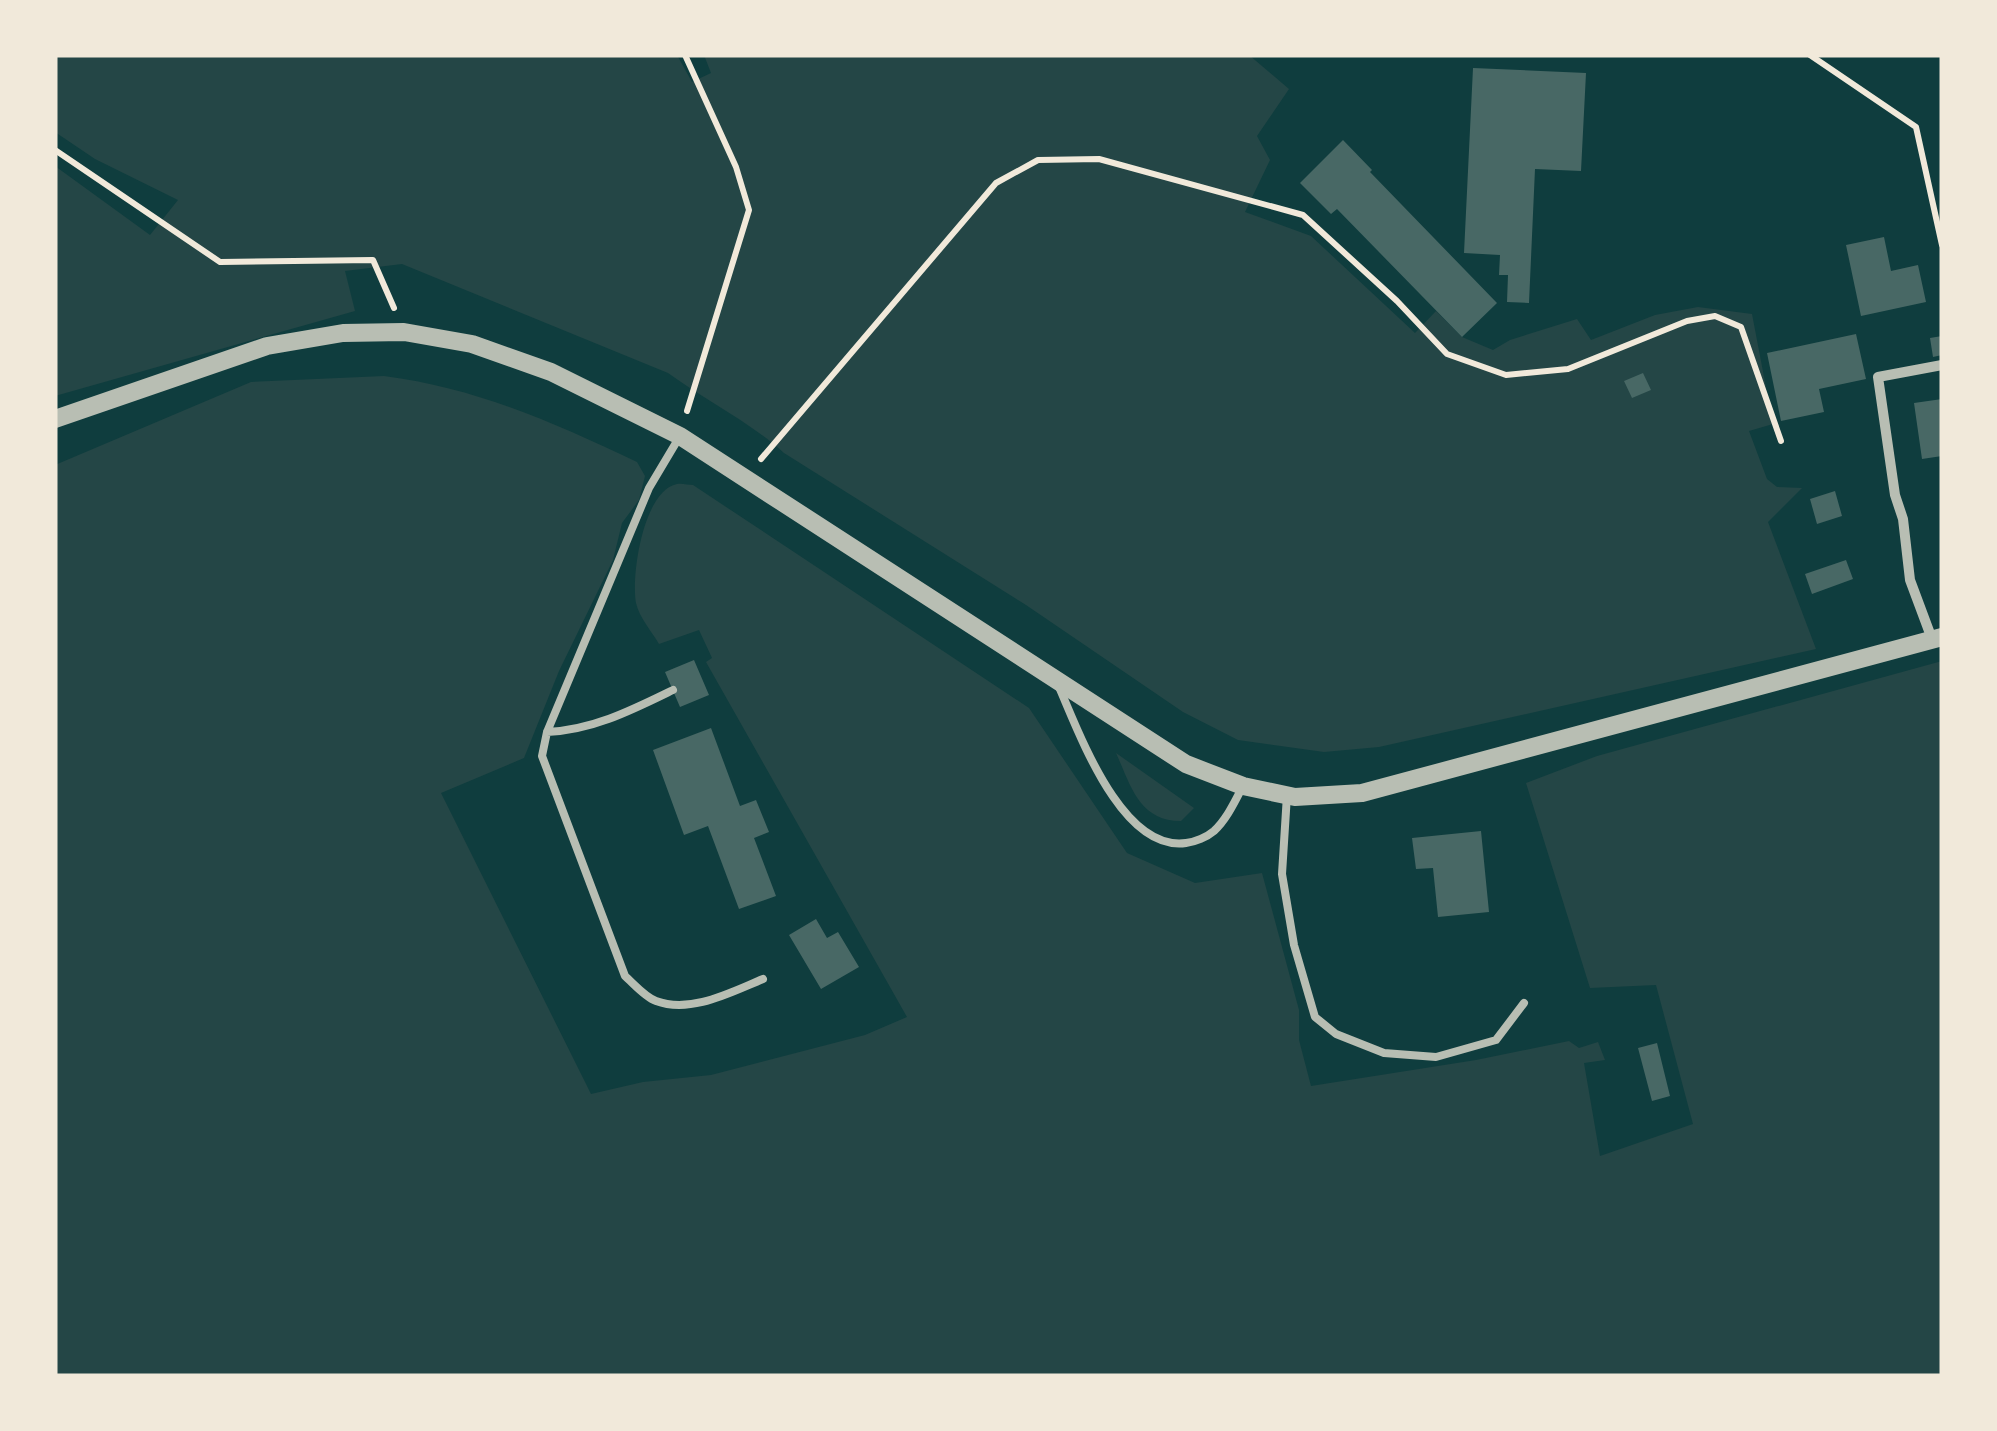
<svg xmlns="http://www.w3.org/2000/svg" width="1997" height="1431" font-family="'Asap Condensed',sans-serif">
  <rect width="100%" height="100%" fill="#0f3d3e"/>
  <path fill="#244646" d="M55,55H677L692,82L711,73L704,55H1249L1289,89L1257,136L1270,160L1245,212L1311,236L1415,333L1436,311L1462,337L1493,350L1510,340L1577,319L1591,340L1655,315L1698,307L1752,314L1773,424L1749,431L1767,479L1777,487L1802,488L1768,522L1816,649L1379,747L1324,752L1238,740L1183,712L1026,605L784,453C750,422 705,400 668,373L402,264L345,271L355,311L55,396V166L150,235L178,200L95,159L55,132Z
    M384,376C477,388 554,423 637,462L645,476L639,500L622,523L613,560L559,671L524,758L441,793L591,1094L643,1082L711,1075L865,1035L907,1017L706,662L712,658L699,630L659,644C652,632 639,617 636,603C631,576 643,491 677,484C682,483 688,485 693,485L1029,708L1127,853L1195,883L1262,873L1299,1010V1040L1311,1086L1476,1060L1569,1041L1579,1048L1598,1042L1605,1060L1584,1063L1600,1156L1693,1124L1656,985L1590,988L1526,783L1597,756L1942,661V1376H55V465L251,382Z
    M1116,753L1194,808L1181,821C1139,821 1131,786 1116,753Z"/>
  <path fill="#486865" d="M1473,68L1586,73L1581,171L1535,169L1529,303L1507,302L1508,275H1499L1500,255L1464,253Z
    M1343,140L1372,170L1370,172L1497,303L1462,337L1337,209L1331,214L1300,183Z
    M1884,237L1891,271L1918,265L1926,302L1861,316L1846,245Z
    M1856,334L1866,379L1819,389L1824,412L1781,421L1767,353Z
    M1942,336V355L1933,357L1930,338Z
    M1643,373L1651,390L1632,398L1624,381Z
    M1942,399V456L1922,459L1914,403Z
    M1835,491L1842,516L1817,524L1810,499Z
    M1846,560L1853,579L1812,594L1805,574Z
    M694,660L709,695L680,707L665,672Z
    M711,728L740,806L756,800L769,832L754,838L776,896L739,909L708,826L684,835L653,750Z
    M1481,831L1489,912L1438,917L1433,868L1416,869L1412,838Z
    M816,919L827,938L838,932L859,967L821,989L789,935Z
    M1657,1043L1670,1096L1652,1101L1638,1048Z"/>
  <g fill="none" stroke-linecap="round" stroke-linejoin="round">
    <path stroke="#f1e9da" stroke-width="6" d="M685,55L736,167L749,210L687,411
      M1810,55L1916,127L1942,245
      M55,150L220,262L373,260L394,308
      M761,459L996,183L1038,160L1099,159L1303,215L1397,301L1447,354L1506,375L1568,369L1687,321L1715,316L1741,327L1781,441"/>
    <path stroke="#b8beb3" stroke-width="8" d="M680,436L649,488L547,732L542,756L625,976C634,984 645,997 656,1001C691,1014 731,992 763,979
      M1059,687C1080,735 1122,852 1186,843C1195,842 1207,837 1214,831C1227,819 1235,801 1243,786
      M547,732C593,730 632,710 673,690
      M1287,795L1282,874L1294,945L1315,1017L1336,1034L1384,1053L1436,1057L1496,1040L1524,1003"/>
    <path stroke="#b8beb3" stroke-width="10" d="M1932,639L1910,580L1903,519L1895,495L1878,377L1942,365"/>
    <path stroke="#b8beb3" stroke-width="18" d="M55,419L267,346L343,333L404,332L472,344L551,372L680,436L1186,764L1243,786L1295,797L1362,793L1942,637"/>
  </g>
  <rect width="1997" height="1431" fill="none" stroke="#f1e9da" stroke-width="115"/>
</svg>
